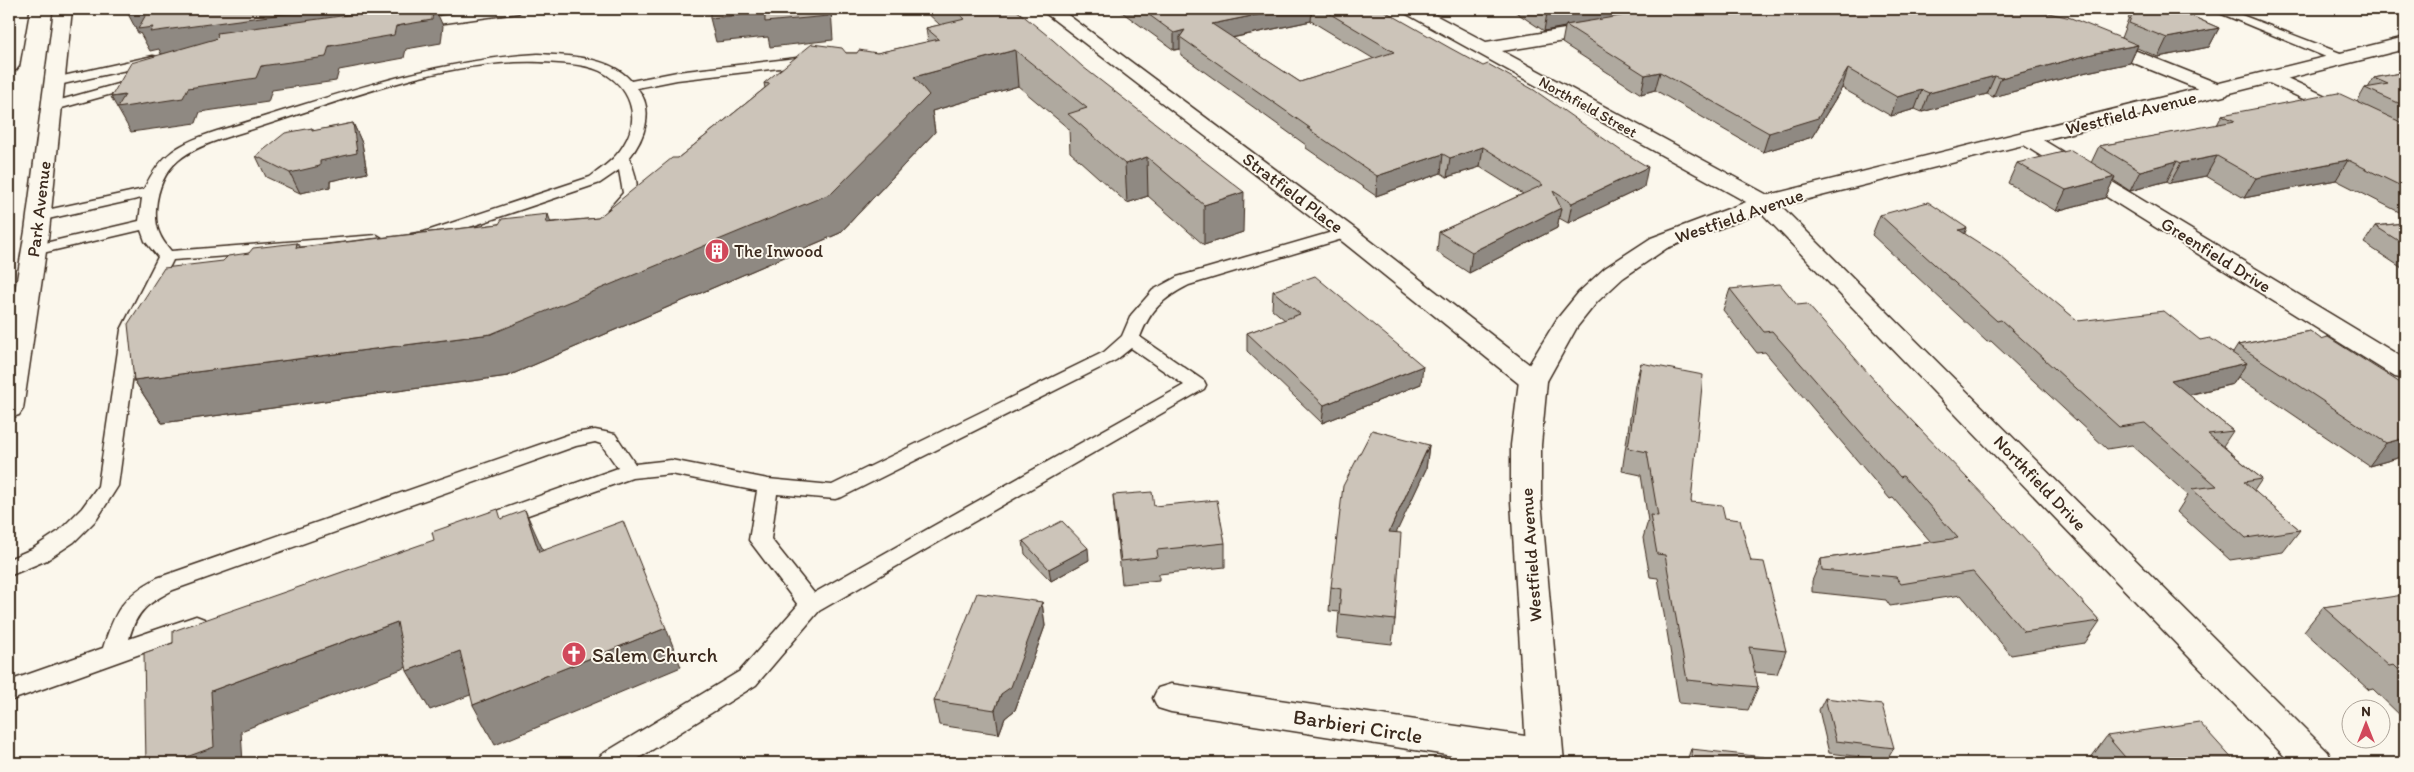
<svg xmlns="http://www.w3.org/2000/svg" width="2414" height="772" font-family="Itim,sans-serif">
  <rect width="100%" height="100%" fill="#fbf7ec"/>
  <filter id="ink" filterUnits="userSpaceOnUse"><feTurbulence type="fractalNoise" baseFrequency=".02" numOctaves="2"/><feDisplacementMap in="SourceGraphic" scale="10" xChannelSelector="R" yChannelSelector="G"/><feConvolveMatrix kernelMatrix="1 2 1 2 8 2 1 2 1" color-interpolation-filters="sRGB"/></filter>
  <g filter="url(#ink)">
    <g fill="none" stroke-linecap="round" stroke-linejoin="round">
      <defs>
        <path id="lane" d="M493,9H524L518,13L416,27L410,23L416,19Z
          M2210,9H2226L2348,56L2350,59L2343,63L2338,62Z
          M538,54C568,56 610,56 631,81L677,72L814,56L821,60L814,64L677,80L637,88C655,109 645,139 629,158C638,178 645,207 616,215L608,210L623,193L619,170L600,183L431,240L417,242L409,237L411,234L424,232L590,177C602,168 615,159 623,146C642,117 630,86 600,71C582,63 559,63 540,62C439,58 323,109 227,137C187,150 160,163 156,209C155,227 159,237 171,251L377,235L385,240L377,245L173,260L139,330L118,486L97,519L74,542L47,560L9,576V559L32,549L59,531L82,508L98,486L121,330L158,257L145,241L141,230L34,255L26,250L28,247L139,221L142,198L39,221L33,219L31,216L33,213L144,189C161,153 180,143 217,131C323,100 427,60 538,54Z
          M153,56L158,57L160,60L158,63L54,86L47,82L54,78Z
          M139,78L144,79L146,82L144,85L51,111L44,107L46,104Z
          M1346,228L1352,230L1354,233L1352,236L1189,285C1162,299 1151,309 1140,337L1204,381L1206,385L1204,389L819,611L756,685L631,763H597L601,755L740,671L798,605L749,540L757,491L671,474L632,478L486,530L479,533L472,530L468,525L472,520L618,468L601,444L595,442L576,446L173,590C147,604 137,610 129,639L196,616L204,619L207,625L204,631L9,701V681L103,648C115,611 122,597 157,578L573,433L595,430L615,434L635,464L671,460L768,479L832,485L1104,352L1122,336L1131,315L1153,290L1177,277ZM1131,348L1184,385L814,593L771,539L777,494L835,499L842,497L1116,360Z"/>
        <path id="street" d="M1040,9H1060L1354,228L1543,375L1547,381L1543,387L1533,390L1523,387L1338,238Z
          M1402,9H1424L1486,42L1601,23L1607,25L1610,29L1607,33L1601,35L1502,51L1773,198L2328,752L2333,763H2291L1757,208L1405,13Z
          M2099,36L2227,87L2230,91L2227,95L2220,97L2213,95L2092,46L2090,42L2092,38Z
          M2272,71L2405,133V147L2265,81L2262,77L2265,73Z
          M2026,132L2033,134L2405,359V379L2395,377L2019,142L2015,138L2019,134Z
          M1171,684L1545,739L1558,744L1563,755L1559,763H1498L1171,712L1158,708L1153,698L1158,688Z"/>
        <path id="secondary" d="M11,9H29L19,66L16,70L9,72V20Z
          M54,9H72L49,231L23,409L19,415L9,418V328L25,231Z
          M2405,37V49L1773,208L1667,248L1623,278L1597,302L1577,327L1547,381L1541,445V501L1564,763H1527L1511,501V445L1519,381L1557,319L1579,292L1605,268L1651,238L1757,198Z"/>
      </defs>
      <use href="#lane" stroke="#3b2a1e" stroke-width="3"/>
      <use href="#street" stroke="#3b2a1e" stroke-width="3"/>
      <use href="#secondary" stroke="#3b2a1e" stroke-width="3"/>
      <use href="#lane" fill="#fbf7ec" fill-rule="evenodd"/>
      <use href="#street" fill="#fbf7ec" fill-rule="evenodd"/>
      <use href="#secondary" fill="#fbf7ec" fill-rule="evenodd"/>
    </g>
    <path fill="#afa99f" stroke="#3b2a1e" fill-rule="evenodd" d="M923,9H1015L1243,232L1204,245L1148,196L1127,203L1070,152L1069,129L1018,86L932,111L935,132L840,233L508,376L162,423L134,380L223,261L249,253L297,243L300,247L499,224L551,222L598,218L678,158L765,88L764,83L846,53H877L928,42L926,28L940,25Z
      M1112,9H1381L1644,187L1568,223L1559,218L1557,228L1469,273L1437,252L1439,232L1523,194L1480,167L1447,177L1441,173L1376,196L1306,148V145L1181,55L1180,49L1174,50L1119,10L1114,11ZM1311,21L1374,59L1300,82L1232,38Z
      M1511,9H1895L1901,12L2121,38L2132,9H2175L2219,28L2209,47L2158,57L2137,48L2130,63L2087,72L1993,97L1987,94L1922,112L1915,109L1891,116L1842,88L1812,137L1763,152L1655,90L1641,94L1562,43L1565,27L1544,31Z
      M2072,9H2092L2077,11Z
      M2405,72V215L2336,180L2244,198L2206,176L2170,183L2167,181L2130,191L2113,180L2105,198L2056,211L2008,183L2017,163H2091L2099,146L2217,125L2222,115L2357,102L2365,88H2368L2374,78Z
      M353,123L362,143L367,173L330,181V187L300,193L266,177L256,156L312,128L314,131Z
      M1880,215L1965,234L2078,321L2200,340L2233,353L2238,345L2310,331L2405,456L2369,466L2238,377L2233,384L2189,395L2233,431L2223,446L2262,479L2254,491L2300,530L2283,552L2230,560L2177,512L2188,495L2132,445L2107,449L1991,341L1987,342L1872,235Z
      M2405,223V270L2364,243L2375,226Z
      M1730,289L1797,305L1892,400L2100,621L2085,643L2011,655L1961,595L1890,606L1886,600L1812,592V581L1821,559L1931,542L1893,498L1890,499L1765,352L1757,353L1723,310Z
      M1273,291L1421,384L1322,423L1247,351V333L1285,320L1272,309Z
      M1641,363L1691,502L1725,518L1751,561L1786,651L1777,674L1754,672L1758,687L1748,710L1679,703L1658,578L1650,577L1643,538L1648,521L1641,475L1622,471L1635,385Z
      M1429,445L1426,469L1396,532L1395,620L1392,644L1337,638L1339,612L1329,611L1331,587Z
      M1113,495L1154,506L1225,543V567L1159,574V580L1122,584L1115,519Z
      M1023,541L1089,560L1051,581L1025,554Z
      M2405,597V720L2373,689L2369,690L2304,631L2323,607Z
      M1042,602L1045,626L1015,710L1005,718L999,734L939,725L934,701Z
      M1825,698L1894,748L1887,760L1829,753L1819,710Z
      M2107,736L2236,763H2093L2090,759Z
      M1691,749L1765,763H1686Z"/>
    <path fill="#8f8982" stroke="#3b2a1e" d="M149,9H444L443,14L438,15L443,26L441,43L406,49L404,58L339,70L336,81L272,90L268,102L200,112L196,123L131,132L111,97L188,88L433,16L161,54L159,49L150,51L140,33H138L127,12Z
      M831,9L833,40L770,47L768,37L716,42L710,18L765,12Z
      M1286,9H1312L1311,21L1212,42V24Z
      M1574,9H1679L1566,25L1565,27L1544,31L1547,13Z
      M2079,9H2092L2077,11Z
      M2219,28L2209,47L2158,57L2167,38Z
      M1185,30L1180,37V49L1174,50V33Z
      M2138,45L2130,63L2087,72L1993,97L2001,78L2096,53Z
      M1015,50L1018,86L932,111L935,132L840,233L508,376L162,423L134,380L491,334L914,77Z
      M1848,69L1842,88L1812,137L1763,152L1769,133Z
      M1660,72L1655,90L1641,94L1645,75Z
      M1995,76L1987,94L1922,112L1929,93Z
      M1922,90L1915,109L1891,116L1897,97Z
      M353,123L362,143L367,173L330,181V187L300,193L290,173L320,161Z
      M1483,147L1480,167L1447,177L1450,158Z
      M1443,154L1441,173L1376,196L1377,176Z
      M2217,156L2206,176L2170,183L2181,163Z
      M1147,157L1148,196L1127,203L1125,164Z
      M2348,160L2336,180L2244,198L2256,178Z
      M2177,161L2167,181L2130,191L2140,171Z
      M1648,167L1644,187L1568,223L1572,203Z
      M2115,177L2105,198L2056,211L2066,190Z
      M1244,192L1243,232L1204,245V205Z
      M1561,208L1557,228L1469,273L1472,252Z
      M548,214L562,254L546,223Z
      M1967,228L1959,248V230Z
      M2247,363L2233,384L2158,402L2171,380Z
      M1423,366L1421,384L1322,423L1324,405Z
      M2405,438V456L2369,466L2386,443Z
      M1429,445L1426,469L1386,555L1389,532Z
      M525,510L543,550L557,591L539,552Z
      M1088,548L1089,560L1051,581L1049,569Z
      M1042,602L1045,626L1015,710L1005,718L999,734L995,710L1001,694Z
      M397,622L420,662L241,731L243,763H170L211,691Z
      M666,628L681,667L495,745L473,705Z
      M460,651L481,691L430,710L407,671Z"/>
    <path fill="#ccc4b9" stroke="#3b2a1e" d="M127,9H148L127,12Z
      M149,9H320L150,32L153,27L138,29Z
      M392,9H433L432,20L396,26L394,35L329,46L326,57L261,66L256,78L188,88L183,98L117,108L125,95L111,97L131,63L215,39L218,36L217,33Z
      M710,9H828V16L765,22V12L710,18Z
      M954,9H1015L1053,40L1083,67L1244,192L1204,205L1147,157L1125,164L1068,114L1087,108L1015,50L914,77L929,95L832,193L491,334L134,380L128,324L164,268L223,261L228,256L249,253L253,248L297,243L296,248L499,224L502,219L548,214L546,223L598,218L672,158H678L770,84L764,83L812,44L842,48L846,53H857L859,50L877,53L939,39L926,28L965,19Z
      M1141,9H1286L1212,24L1300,82L1394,52L1322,9H1381L1450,48L1483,66L1488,64L1534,90L1620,150L1648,167L1572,203L1553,191L1561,208L1472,252L1439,232L1543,185L1483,147L1450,158L1443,154L1377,176L1307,128H1310L1180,37L1185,30L1174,33Z
      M1541,9H1574L1547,13Z
      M1662,9H1895L1901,12L1904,9H2031L2071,18L2138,45L2096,53L2001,78L1995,76L1929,93L1922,90L1897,97L1848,69L1818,118L1769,133L1660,72L1645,75L1566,25Z
      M2134,9H2175L2219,28L2167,38L2129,23Z
      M2405,72V106L2365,88L2388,84L2374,78Z
      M2338,93L2405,124V188L2348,160L2256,178L2217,156L2181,163L2177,161L2140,171L2099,146L2235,121L2222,115Z
      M353,123L357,153L320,161V166L290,173L256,156L285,133L312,128V131Z
      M2071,150L2115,177L2066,190L2017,163Z
      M1928,202L1967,228L1959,230L2001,257L2078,321L2164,311L2200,340L2210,338L2247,363L2171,380L2233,431L2208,434L2262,479L2244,482L2300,530L2246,538L2192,489L2217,486L2145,423L2119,427L2001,320L1997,321L1880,215Z
      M2405,223V245L2375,226Z
      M1315,276L1423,366L1324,405L1247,333L1300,314L1273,291Z
      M1780,284L1797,305L1807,304L1892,400L1995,507L2100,621L2024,632L1973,572L1901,584L1896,577L1822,570L1821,559L1958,538L1903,476L1900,477L1772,331L1764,332L1730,289Z
      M2310,331L2321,339L2328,337L2405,386V438L2386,443L2238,345Z
      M1641,363L1703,375L1691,502L1722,505L1725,518L1740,520L1751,561L1764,562L1786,651L1749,647L1758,687L1687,680L1665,555L1657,554L1650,515L1658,516L1647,452L1628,448Z
      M1372,430L1429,445L1389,532L1401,533L1395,620L1339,614L1341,589L1331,587L1343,486Z
      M1152,492L1154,506L1217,500L1225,543L1157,550L1158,557L1121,561L1113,495Z
      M498,509L501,519L525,510L539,552L623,521L666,628L473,705L460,651L407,671L397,622L211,691L214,747L170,763H146L144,653L173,643V631L434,540L432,532Z
      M1062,521L1088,548L1049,569L1023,541Z
      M977,593L1042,602L1011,687L1001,694L995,710L934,701Z
      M2403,595L2405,597V676L2394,665L2389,666L2323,607Z
      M1825,698L1882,705L1894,748L1836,741Z
      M2199,722L2236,763H2130L2107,736Z
      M1691,749L1764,757L1765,763H1694Z"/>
  </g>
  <defs>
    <symbol id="building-disc" viewBox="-11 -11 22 22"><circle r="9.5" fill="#d1495b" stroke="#fbf7ec"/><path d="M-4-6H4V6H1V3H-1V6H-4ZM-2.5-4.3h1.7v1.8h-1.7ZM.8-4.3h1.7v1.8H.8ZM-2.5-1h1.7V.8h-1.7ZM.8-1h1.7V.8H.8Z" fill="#fff"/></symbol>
    <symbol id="church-disc" viewBox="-11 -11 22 22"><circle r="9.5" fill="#d1495b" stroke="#fbf7ec"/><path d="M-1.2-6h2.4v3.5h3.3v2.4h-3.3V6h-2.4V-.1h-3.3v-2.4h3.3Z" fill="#fff"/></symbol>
  </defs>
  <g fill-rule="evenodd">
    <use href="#building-disc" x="703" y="237" width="28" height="28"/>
    <use href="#church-disc" x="560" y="640" width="28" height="28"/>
  </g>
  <g text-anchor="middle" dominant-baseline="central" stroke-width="4" stroke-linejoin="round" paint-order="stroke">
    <g font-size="15" fill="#3b2a1e" stroke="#fbf7ec">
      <text transform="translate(1588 107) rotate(29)">Northfield Street</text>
    </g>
    <g font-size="18" fill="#3b2a1e" stroke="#fbf7ec">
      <text transform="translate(2131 113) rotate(-14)">Westfield Avenue</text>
      <text transform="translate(1293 193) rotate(37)">Stratfield Place</text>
      <text transform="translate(39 209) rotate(-83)">Park Avenue</text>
      <text transform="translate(1739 216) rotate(-19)">Westfield Avenue</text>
      <text transform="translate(2216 255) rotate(32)">Greenfield Drive</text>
      <text transform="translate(2040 483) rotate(46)">Northfield Drive</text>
      <text transform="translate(1531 555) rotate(-94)">Westfield Avenue</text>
    </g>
    <g font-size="18" fill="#3b2a1e" stroke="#fbf7ec" text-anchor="start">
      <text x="734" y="251">The Inwood</text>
    </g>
    <g font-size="21" fill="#3b2a1e" stroke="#fbf7ec" text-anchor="start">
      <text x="592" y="654">Salem Church</text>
    </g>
    <g font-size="21" fill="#3b2a1e" stroke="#fbf7ec">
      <text transform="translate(1358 726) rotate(9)">Barbieri Circle</text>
    </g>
  </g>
  <rect width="2414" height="772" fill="none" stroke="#fbf7ec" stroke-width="30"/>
  <rect x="15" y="15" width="2384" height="742" fill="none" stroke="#3b2a1e" stroke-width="2" filter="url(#ink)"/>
  <g transform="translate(2366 724)"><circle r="24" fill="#fbf7ec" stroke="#aea59a"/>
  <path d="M0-4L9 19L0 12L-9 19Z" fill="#d1495b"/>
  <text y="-8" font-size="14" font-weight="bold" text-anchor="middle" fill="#3b2a1e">N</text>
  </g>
</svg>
